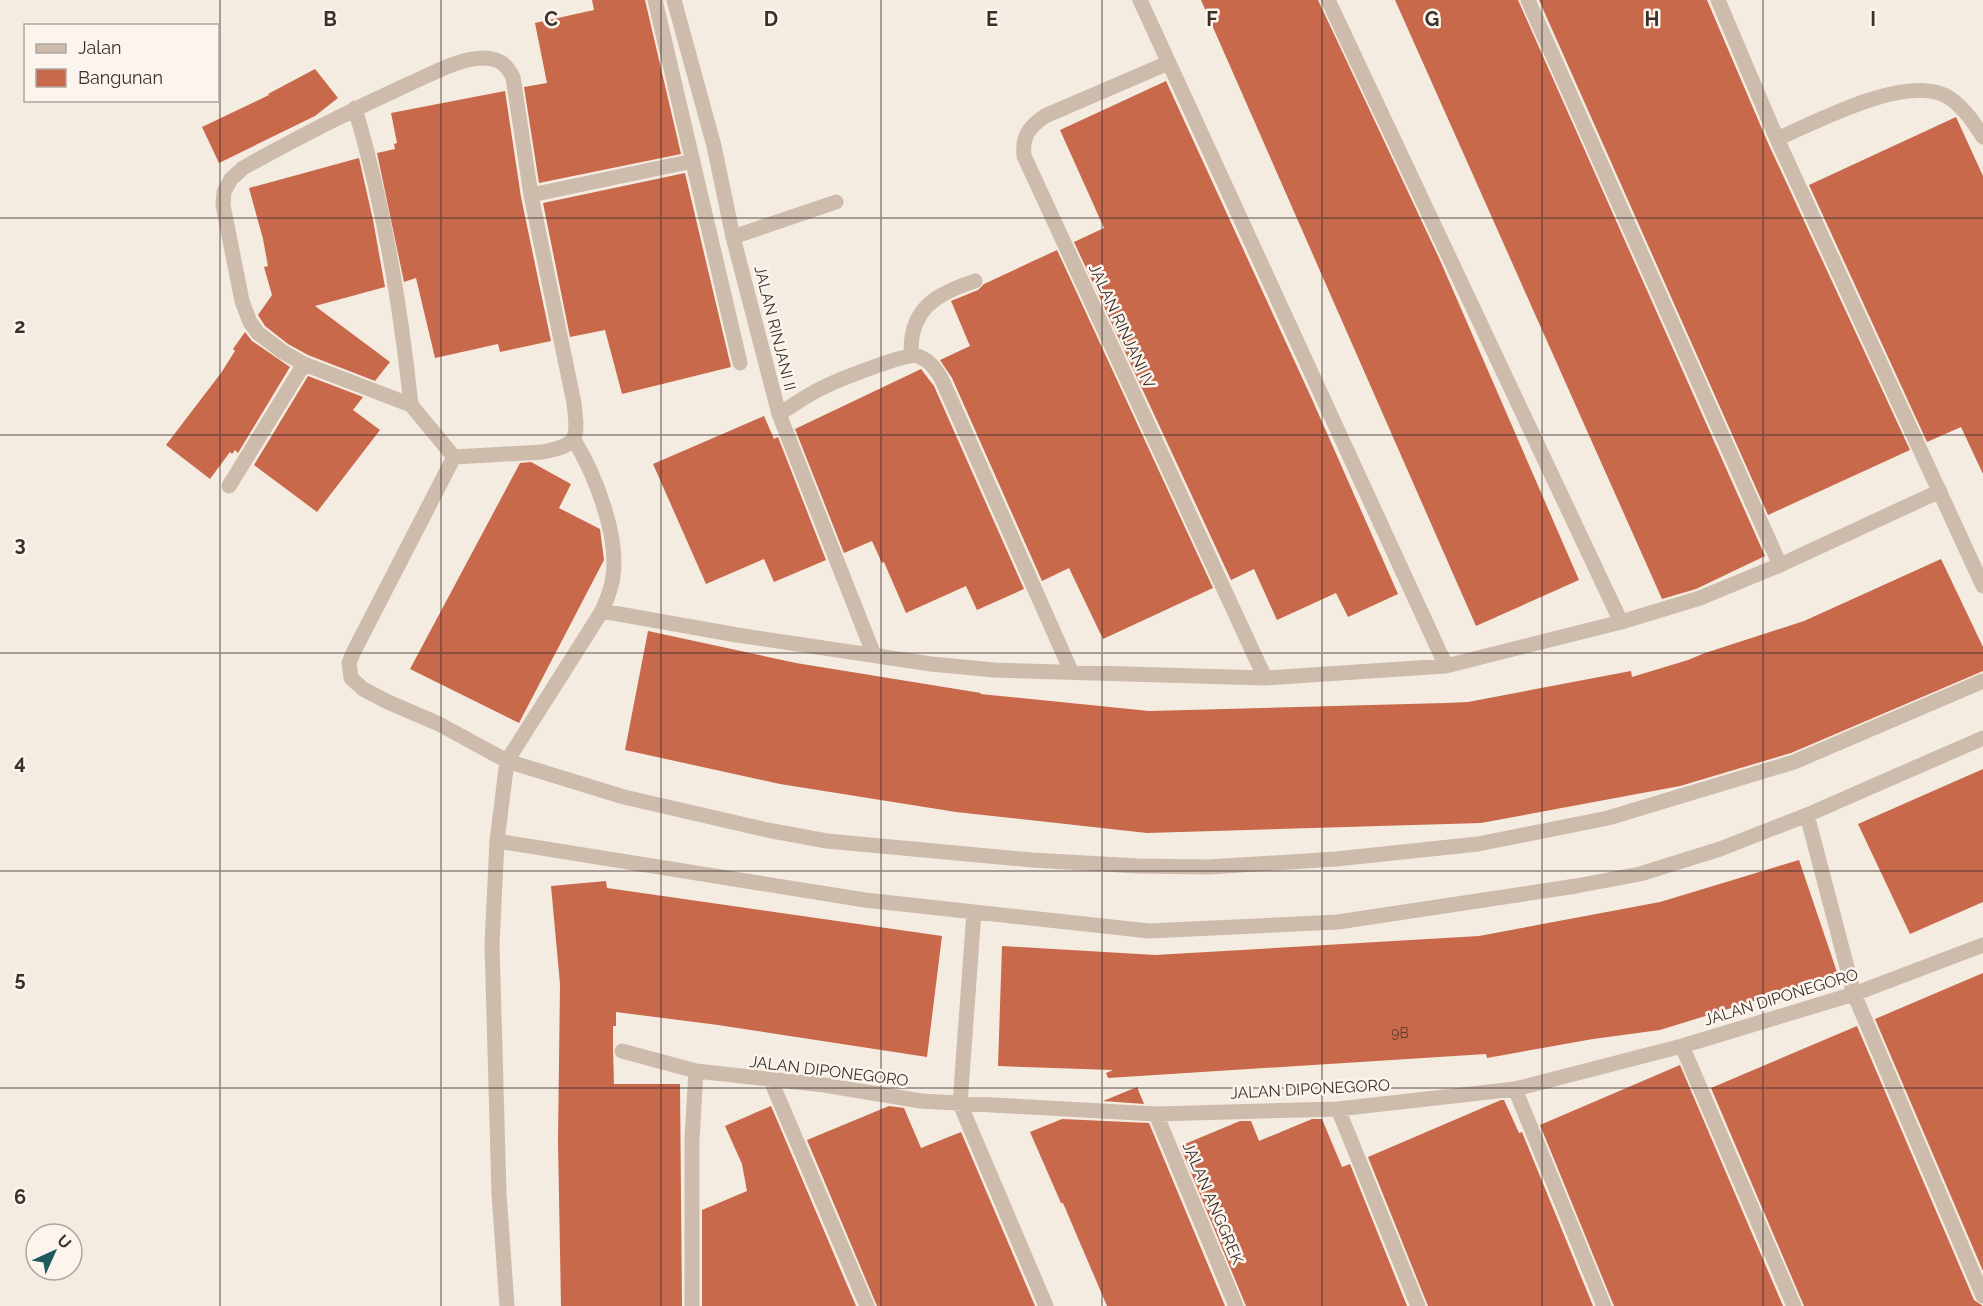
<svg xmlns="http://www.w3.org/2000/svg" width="1983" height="1306" font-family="Raleway,sans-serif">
  <rect width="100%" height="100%" fill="#f4ebe1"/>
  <path fill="#c8694b" d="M592,0H645L681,154L539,183L524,87L547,83L535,23L594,10Z
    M1201,0H1318L1439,258L1579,580L1476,626Z
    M1395,0H1518L1765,556L1696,589L1662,599Z
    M1539,0H1707L1768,143L1910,450L1768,515Z
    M315,69L338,98L315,116L219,163L202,127L269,95L268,94Z
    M1166,81L1311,397L1398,594L1348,617L1336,593L1277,620L1254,569L1231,580L1074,242L1104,228L1060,130Z
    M505,91L521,197L551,341L500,352L498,344L435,358L416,278L404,282L377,153L395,149L394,144L397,143L391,113Z
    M1956,117L1983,176V474L1961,427L1927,442L1809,185Z
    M359,158L373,220L385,287L315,306L390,362L375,381L308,355L288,344L265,326L258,315L272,295L264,267L268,266L263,239L249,188Z
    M685,173L731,367L622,394L605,330L570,337L543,203Z
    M1057,250L1213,588L1103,639L1069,568L1042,581L952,378L940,360L970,346L951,301L978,290L984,284Z
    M245,332L252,341L290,367L238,453L235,450L232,454L230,452L210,479L166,445L221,373L235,351L233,349Z
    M921,369L934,386L1024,589L977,610L966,586L906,613L884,562L882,563L872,541L844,553L795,429Z
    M308,376L363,397L353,410L380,430L317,512L254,465Z
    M764,416L774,439L778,437L826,560L774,582L764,559L706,584L653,464Z
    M531,462L571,484L559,508L600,529L604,560L519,723L410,669L520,463Z
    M1941,559L1983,647V671L1791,753L1680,786L1481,823L1147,833L956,812L780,784L625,750L648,631L796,663L981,693L980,694L1149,711L1445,703L1468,702L1631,671L1632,677L1688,660L1705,653L1804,621Z
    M1983,769V902L1910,934L1858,824Z
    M1799,860L1838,975L1660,1030L1593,1039L1487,1058L1486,1054L1108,1078L1106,1073L1113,1070L998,1066L1002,946L1155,955L1479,936L1660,902Z
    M606,881L607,888L942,936L927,1057L718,1025L616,1012V1026H613V1049L614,1084H680L682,1306H561L558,1141L560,984L551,886Z
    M1983,973V1271L1875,1019Z
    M1857,1026L1974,1300L1983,1306H1804L1711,1088Z
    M1680,1065L1783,1306H1614L1540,1125Z
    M1137,1087L1144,1104L1103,1101Z
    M1501,1100H1504L1519,1133L1522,1132L1593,1306H1428L1368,1157Z
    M771,1106L856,1306H702V1210L747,1191L742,1164L725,1126Z
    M889,1106L904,1108L921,1148L961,1132L1035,1306H877L807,1140Z
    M1062,1119L1149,1123L1225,1306H1107L1063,1203H1061L1030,1132Z
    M1312,1119H1322L1342,1167L1350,1164L1407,1306H1246L1180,1146L1240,1121H1251L1259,1141Z"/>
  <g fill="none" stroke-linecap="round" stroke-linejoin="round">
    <path stroke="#cdbbac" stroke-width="15" d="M733,237L836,202"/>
    <path stroke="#cdbbac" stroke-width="15" d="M655,0L740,363
      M674,0L714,146L733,237L779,414L874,655
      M1140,0L1446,666
      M1328,0L1621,622
      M1528,0L1780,565
      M1718,0L1777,139L1983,586
      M1168,63L1045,116C1029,127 1022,136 1024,156L1265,678
      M355,108C384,207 400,302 411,405
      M1777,139C1816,122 1912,70 1951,99C1965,109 1974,123 1983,137
      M693,161L531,195L513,77C506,64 500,59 485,58C459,58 434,73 411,83C354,109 298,137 243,168L231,179L224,192L223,205L242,301L250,322L258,333L283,352L304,364L411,405L454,457L353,653L349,663L351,678L363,689L388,702L439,724L507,761L624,797L767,830L827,841L1032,860L1138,866L1209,867L1336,859L1478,844L1608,818L1794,762L1983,681
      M911,355C911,348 911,339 913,332C920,301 948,290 975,281
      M779,414C794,405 808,394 824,387C838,380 906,353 917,356C929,359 938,372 943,382L1071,671
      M454,457L542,452C579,445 578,439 574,403L531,195
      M229,486L304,364
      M602,611L737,635L931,664L994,670L1265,678L1446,666L1621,622L1700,598L1780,565L1940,491
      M1807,815L1854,994L1983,1296
      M497,841L865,900L1149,931L1338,922L1576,886L1640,874L1720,849L1807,815L1983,738
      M974,912L960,1104L1046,1306
      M1682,1046L1794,1306
      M622,1051L696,1071L824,1085L921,1101L1156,1114L1338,1109L1515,1089L1682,1046L1854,994L1983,945
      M771,1081L867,1306
      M1515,1089L1604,1306
      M1338,1109L1418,1306
      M1156,1114L1236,1306
      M507,1306L499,1193L492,944L497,841L507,761L602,611C607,599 612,588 613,576C619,536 595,474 574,440
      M692,1306V1139L696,1071"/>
  </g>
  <path fill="none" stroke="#3b302b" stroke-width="1.5" stroke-opacity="0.55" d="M220,0V1306M441,0V1306M661,0V1306M881,0V1306M1102,0V1306M1322,0V1306M1542,0V1306M1763,0V1306M0,218H1983M0,435H1983M0,653H1983M0,871H1983M0,1088H1983"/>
  <g text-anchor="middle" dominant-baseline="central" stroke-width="5" stroke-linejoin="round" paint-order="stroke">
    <g font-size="14" fill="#5e3e33">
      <text x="1400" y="1033">9B</text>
    </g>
    <g font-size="16" fill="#3b302b" stroke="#fbf5ee">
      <text transform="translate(1122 326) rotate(65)">JALAN RINJANI IV</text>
      <text transform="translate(775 328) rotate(76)">JALAN RINJANI II</text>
      <text transform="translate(1781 997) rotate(-17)">JALAN DIPONEGORO</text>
      <text transform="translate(829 1071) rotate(7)">JALAN DIPONEGORO</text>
      <text transform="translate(1310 1089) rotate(-3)">JALAN DIPONEGORO</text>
      <text transform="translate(1213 1203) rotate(67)">JALAN ANGGREK</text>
    </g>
  </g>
  <g font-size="20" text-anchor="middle" font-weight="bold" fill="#3b302b" stroke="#fbf5ee" stroke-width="5" stroke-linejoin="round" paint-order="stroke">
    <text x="330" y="26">B</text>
    <text x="551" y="26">C</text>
    <text x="771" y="26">D</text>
    <text x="992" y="26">E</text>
    <text x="1212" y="26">F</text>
    <text x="1432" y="26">G</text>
    <text x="1652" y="26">H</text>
    <text x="1873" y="26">I</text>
    <text x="20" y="333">2</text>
    <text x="20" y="551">3</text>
    <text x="20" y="769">4</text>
    <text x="20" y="986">5</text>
    <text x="20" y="1204">6</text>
  </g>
  <rect x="24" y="24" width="195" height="78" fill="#fbf5ee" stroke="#aea6a0" stroke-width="1.5"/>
  <rect x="36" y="44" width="30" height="9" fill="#cdbbac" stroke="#aea6a0" stroke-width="1.5"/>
  <text x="78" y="54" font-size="18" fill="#3b302b">Jalan</text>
  <rect x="36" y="69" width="30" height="18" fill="#c8694b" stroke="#aea6a0" stroke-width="1.5"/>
  <text x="78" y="84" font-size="18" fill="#3b302b">Bangunan</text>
  <g transform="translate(54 1252) rotate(45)"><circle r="28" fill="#fbf5ee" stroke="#aea6a0" stroke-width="1.5"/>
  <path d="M0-4.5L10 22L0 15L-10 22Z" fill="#1f5a5e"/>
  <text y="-9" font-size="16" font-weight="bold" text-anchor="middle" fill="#3b302b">U</text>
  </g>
</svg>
